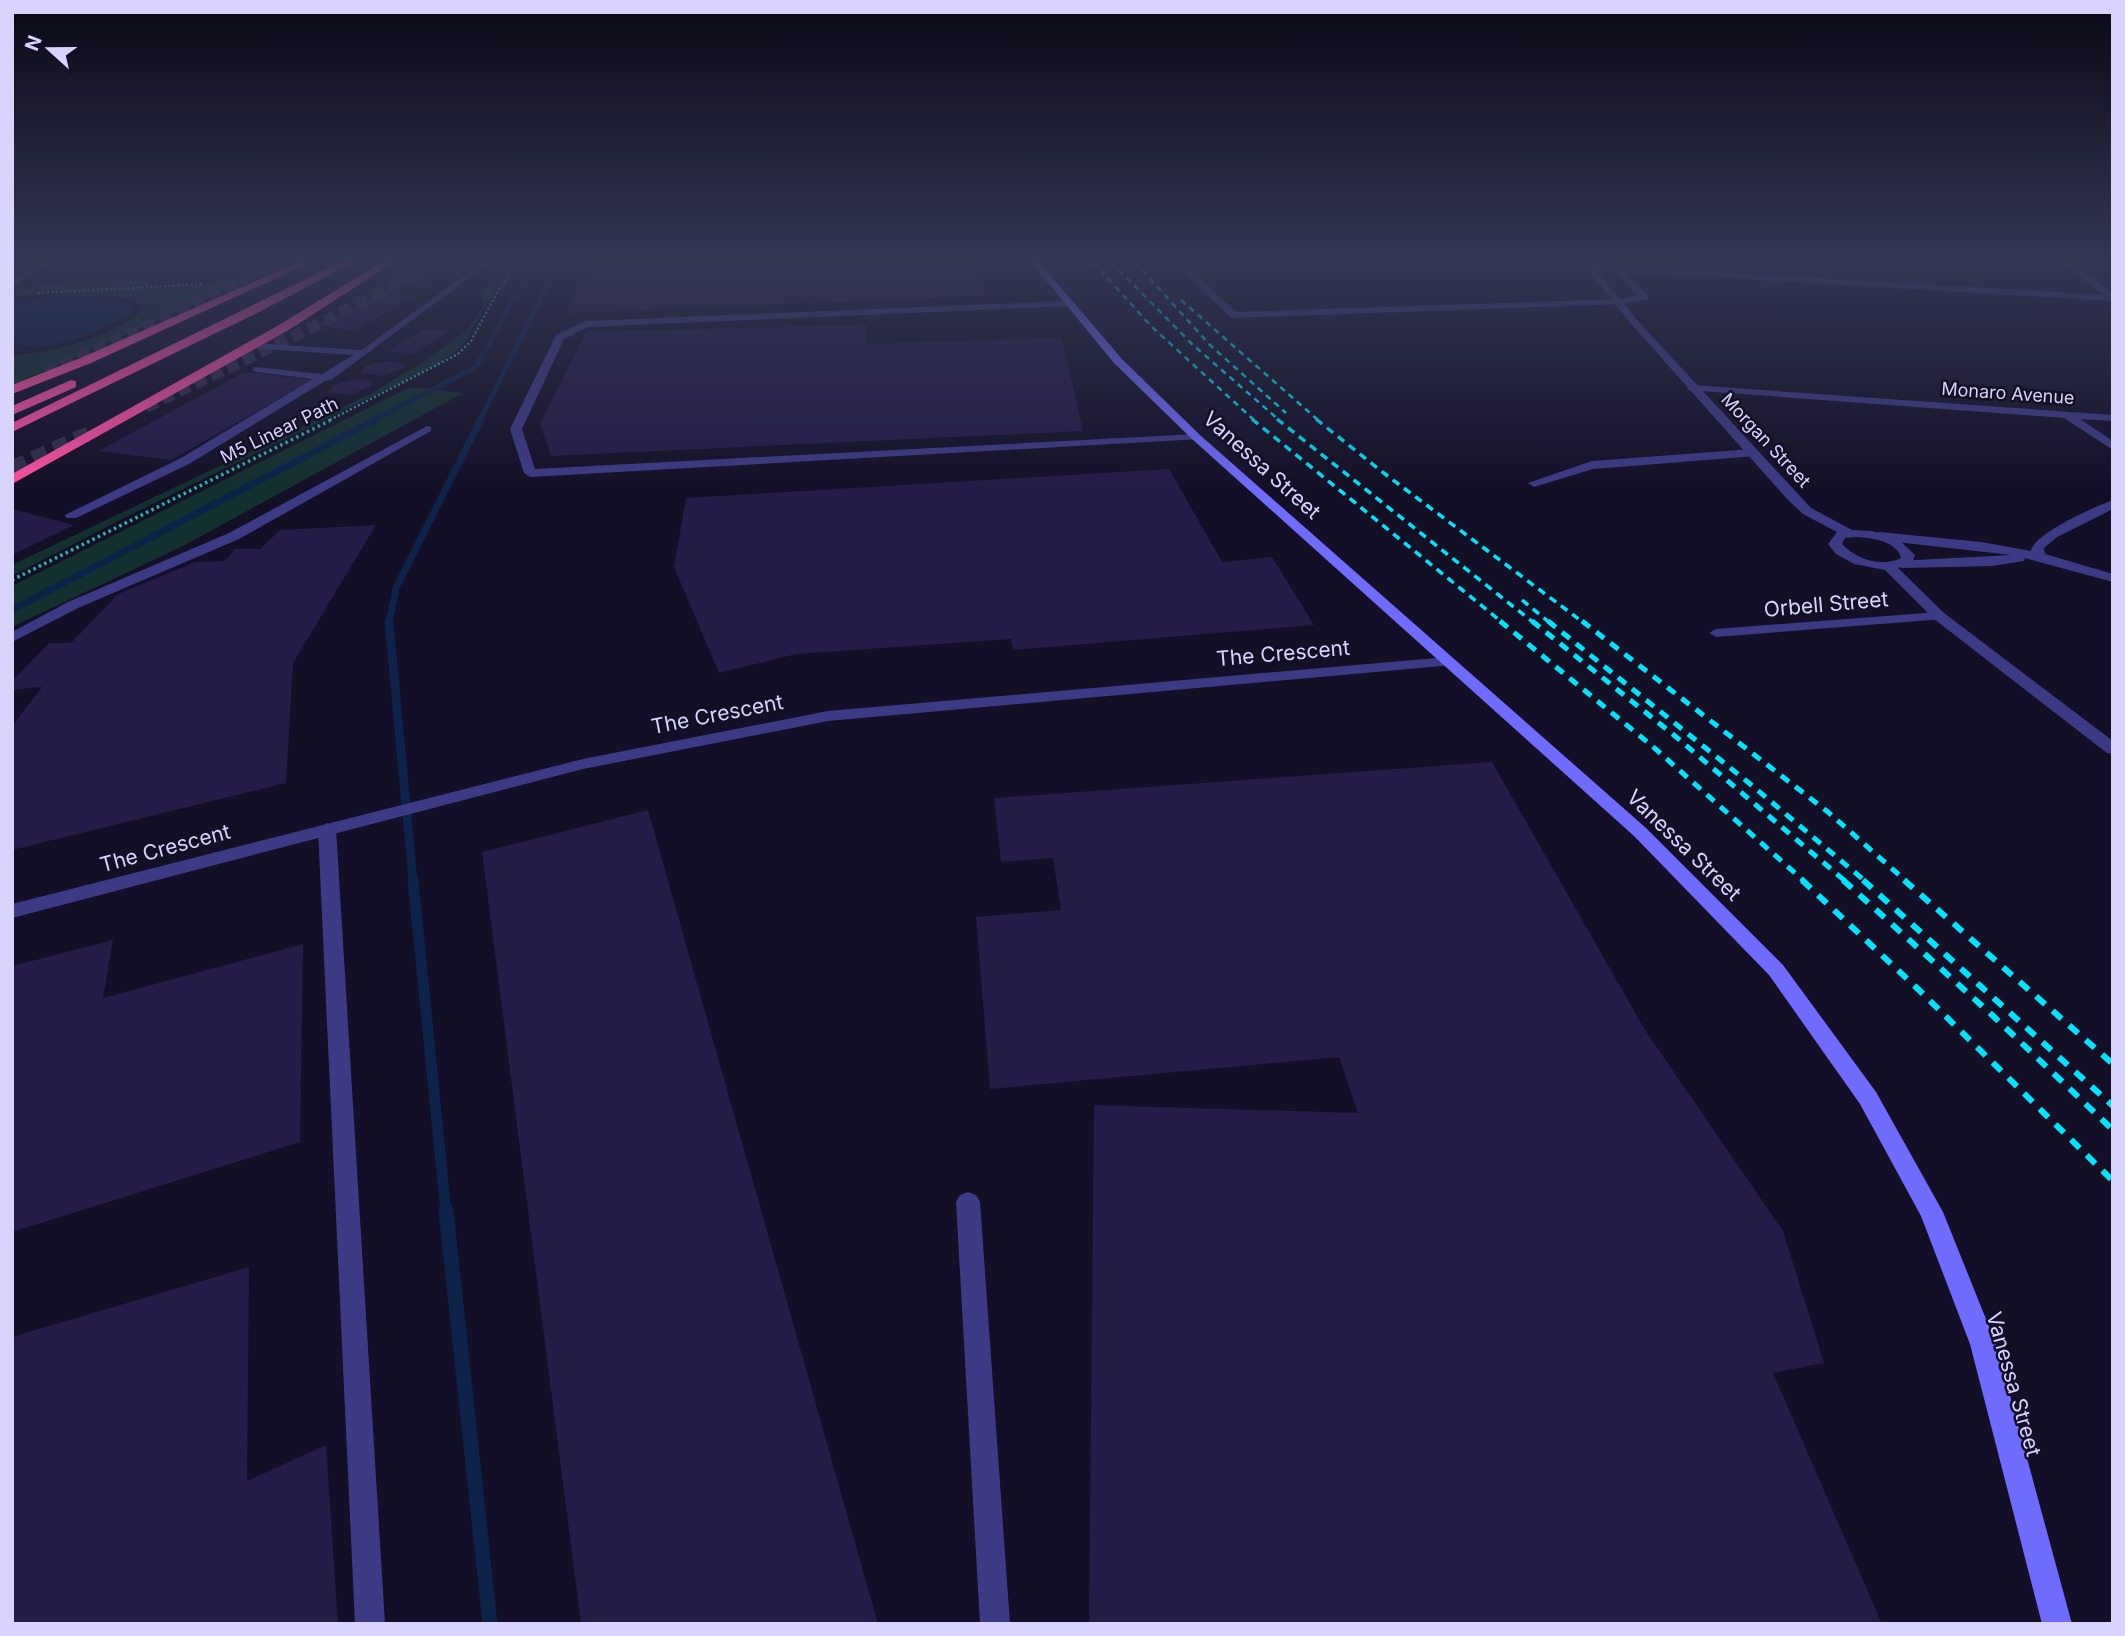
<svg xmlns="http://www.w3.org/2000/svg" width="2125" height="1636" font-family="Inter,sans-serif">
  <rect width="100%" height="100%" fill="#130f26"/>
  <path fill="#12302f" d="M511,262H514L494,290L463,345L440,363L118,521L12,576V565L372,393L426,360L468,329L484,305L481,293L501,278Z
    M283,265L12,385V355C48,354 120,335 144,308L131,298L117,299L53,292C95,281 140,291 183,287C218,284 249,271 283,265Z
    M139,279L148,281L147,285L74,287L12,297V294L45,283Z
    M410,387L463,393L183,546L12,627V586Z"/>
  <path fill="#0c2248" d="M72,294C91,296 123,294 134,311L126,317C92,332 50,357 12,342V306L53,296Z"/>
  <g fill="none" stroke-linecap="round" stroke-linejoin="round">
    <path stroke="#0c2248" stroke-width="5" d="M374,420L476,367L534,262
      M480,420L559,262"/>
    <path stroke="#0c2248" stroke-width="7" d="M12,610L377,419
      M389,623L396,588L481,419"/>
    <path stroke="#0c2248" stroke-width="9" d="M389,621L413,881"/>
    <path stroke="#0c2248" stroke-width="11" d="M413,880L446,1213"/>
    <path stroke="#0c2248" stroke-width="15" d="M446,1211L490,1624"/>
  </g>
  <path fill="#241b47" d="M416,262H417L455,265L442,272L403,269Z
    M593,262H979L987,296L567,313Z
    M392,275H433L425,282L383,283Z
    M383,291L420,295L353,330L315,325Z
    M867,325L866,344L1062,338L1083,431L551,456L540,424L586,332Z
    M425,329L450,331L413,354L387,351Z
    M385,361L403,363L404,368L382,376L361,373L365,366Z
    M245,372L312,380L171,460L98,451Z
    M354,379L371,381L372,386L349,395L328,392L333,385Z
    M1169,469L1222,562L1272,557L1314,625L1013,650L1011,639L796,654L719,673L674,567L686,498Z
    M12,509L74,525L12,555Z
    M376,525L293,663L286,783L12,850V726L42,687L12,690V681L49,643H71L118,594L195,562L225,561L235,549H260L280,530Z
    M1492,762L1645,1030L1783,1231L1824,1363L1773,1373L1882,1624H1089L1094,1105L1358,1113L1339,1057L990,1089L976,917L1061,910L1053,858L1001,862L994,798Z
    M648,810L878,1624H581L482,852Z
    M113,940L103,998L303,944L300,1142L12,1232V966Z
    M249,1267L247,1481L326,1445L338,1624H12V1337Z"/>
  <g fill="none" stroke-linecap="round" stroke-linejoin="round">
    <path stroke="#312d47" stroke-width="12" stroke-dasharray="12 6" stroke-linecap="butt" d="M46,373L286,262
      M146,407L331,318L435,262"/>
    <path stroke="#312d47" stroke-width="15" stroke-dasharray="15 8" stroke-linecap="butt" d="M12,468L92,432"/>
    <path stroke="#2fb8b0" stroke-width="2.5" stroke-dasharray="2 2.5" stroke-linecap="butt" d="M38,293L204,284
      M330,420L458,354L471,341L498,291L519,262"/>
    <path stroke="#2fb8b0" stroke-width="3.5" stroke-dasharray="2.5 3.5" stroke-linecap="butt" d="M12,580L333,419"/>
    <path fill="#3d3a85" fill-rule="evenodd" d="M482,262H491L331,380L325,381L189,464L76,518H66L65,515L181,458L313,379L257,372L253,371V367L322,374L353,355L252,348L247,345L248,343L362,350Z
      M1175,262H1184L1236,313V317H1230Z
      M1608,262H1617L1648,296V300L1616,304V300L1638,296Z
      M1068,301L1071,302V306L588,327L564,339L522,429L535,469L1196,434L1202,437L1200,439L530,477L524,473L510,429L556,335L586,321Z
      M427,426L431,427V431L239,539L78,608L12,642V632L68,602L229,533Z
      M327,823L336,829L385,1624H355L318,829Z
      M968,1192L976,1195L980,1202L1010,1624H980L956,1202L960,1195Z"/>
    <path fill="#3d3a85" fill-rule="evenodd" d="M44,262H54L12,286V279Z
      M2061,262H2070L2113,293V301L1590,270L1586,267L1590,264L2103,295Z
      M1619,299L1622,300V304L1233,318L1228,315L1233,312Z
      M1692,385L2113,415V421L2080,419L2113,441V450L2064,418L1688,390L1687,388Z
      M1752,449L1756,450V456L1593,469L1534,487L1528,483L1592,461Z
      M2113,500V509L2057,537L2044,548L2045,554L2113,574V582L2025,558L2024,561L1992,566L1902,568L1895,564L1897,561L2011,555L1879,540L1872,536L1879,532L1981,542L2031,551C2033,534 2096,506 2113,500Z
      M1939,612L1944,613L1946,616L1944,619L1716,637L1709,633L1716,629Z
      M1448,657L1456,662L1453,665L828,721L583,769L12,918V904L583,759L828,711Z"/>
    <path fill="#3d3a85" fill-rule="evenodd" d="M1581,262H1589L1639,322L1811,508L1852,530L1872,531L1897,538L1915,555L1912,563L1898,568L1944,613L2113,741V754L2107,753L1934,619L1885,570L1854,564L1836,554L1828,544L1837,532L1803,514L1788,500L1633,326ZM1857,537C1872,538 1897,541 1901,558C1881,568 1856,559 1842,544L1845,538Z"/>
    <path fill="#6f6bff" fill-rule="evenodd" d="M1031,262H1039L1122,359L1200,435L1646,828L1783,965L1876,1092L1943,1212L1996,1344L2072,1624H2042L1970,1344L1921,1216L1860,1104L1769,975L1634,836L1192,439L1114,363Z"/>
    <path fill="#ff4fa3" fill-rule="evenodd" d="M299,262H312L91,363L12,394V385L83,357Z
      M341,262H354L259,312L12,432V423Z
      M382,262H394L287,331L12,484V474L279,325Z
      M71,380L76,381V387L12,415V406Z"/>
    <path stroke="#00e5ff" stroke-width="2.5" stroke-dasharray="6 5" stroke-linecap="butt" d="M1093,262L1151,326L1254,420
      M1111,262L1192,344L1279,420
      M1135,262L1210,345L1286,413
      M1181,300L1318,420"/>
    <path stroke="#00e5ff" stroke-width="3.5" stroke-dasharray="8 6" stroke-linecap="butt" d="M1252,419L1503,623
      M1277,419L1534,623
      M1316,419L1381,471L1584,623
      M1522,600L1550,623"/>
    <path stroke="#00e5ff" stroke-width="5" stroke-dasharray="10 8" stroke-linecap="butt" d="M1500,621L1651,745L1804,881
      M1532,621L1675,736L1845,881
      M1548,621L1749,783L1865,881
      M1582,621L1828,812L1906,881"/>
    <path stroke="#00e5ff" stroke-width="6" stroke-dasharray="12 10" stroke-linecap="butt" d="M1802,880L1919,990L2113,1181
      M1843,880L1991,1014L2113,1130
      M1863,880L2113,1106
      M1904,880L2113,1064"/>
  </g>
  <linearGradient id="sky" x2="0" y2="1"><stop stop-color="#0a0815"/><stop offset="0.53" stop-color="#333752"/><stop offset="1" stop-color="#333752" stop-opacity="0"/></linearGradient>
  <rect width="2125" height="491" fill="url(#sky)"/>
  <g text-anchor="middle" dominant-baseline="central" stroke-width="5" stroke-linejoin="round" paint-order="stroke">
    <g font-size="18" fill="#d9d4ff" stroke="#130f26">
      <text transform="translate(2008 393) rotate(4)">Monaro Avenue</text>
      <text transform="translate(279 430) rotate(-26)">M5 Linear Path</text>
      <text transform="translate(1766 440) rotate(47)">Morgan Street</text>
    </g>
    <g font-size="21" fill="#d9d4ff" stroke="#130f26">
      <text transform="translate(1262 465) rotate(42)">Vanessa Street</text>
      <text transform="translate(1826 604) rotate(-5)">Orbell Street</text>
      <text transform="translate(1283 653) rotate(-5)">The Crescent</text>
      <text transform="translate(717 714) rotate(-11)">The Crescent</text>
      <text transform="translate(1684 845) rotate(44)">Vanessa Street</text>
      <text transform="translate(165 848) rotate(-15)">The Crescent</text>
      <text transform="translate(2014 1384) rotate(74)">Vanessa Street</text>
    </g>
  </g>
  <rect width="2125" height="1636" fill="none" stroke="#d9d4ff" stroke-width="28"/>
  <g transform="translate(49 49) rotate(291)" stroke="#130f26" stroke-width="5" paint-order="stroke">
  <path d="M0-5L12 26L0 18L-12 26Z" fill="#d9d4ff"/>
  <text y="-10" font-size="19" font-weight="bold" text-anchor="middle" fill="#d9d4ff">N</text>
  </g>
</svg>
